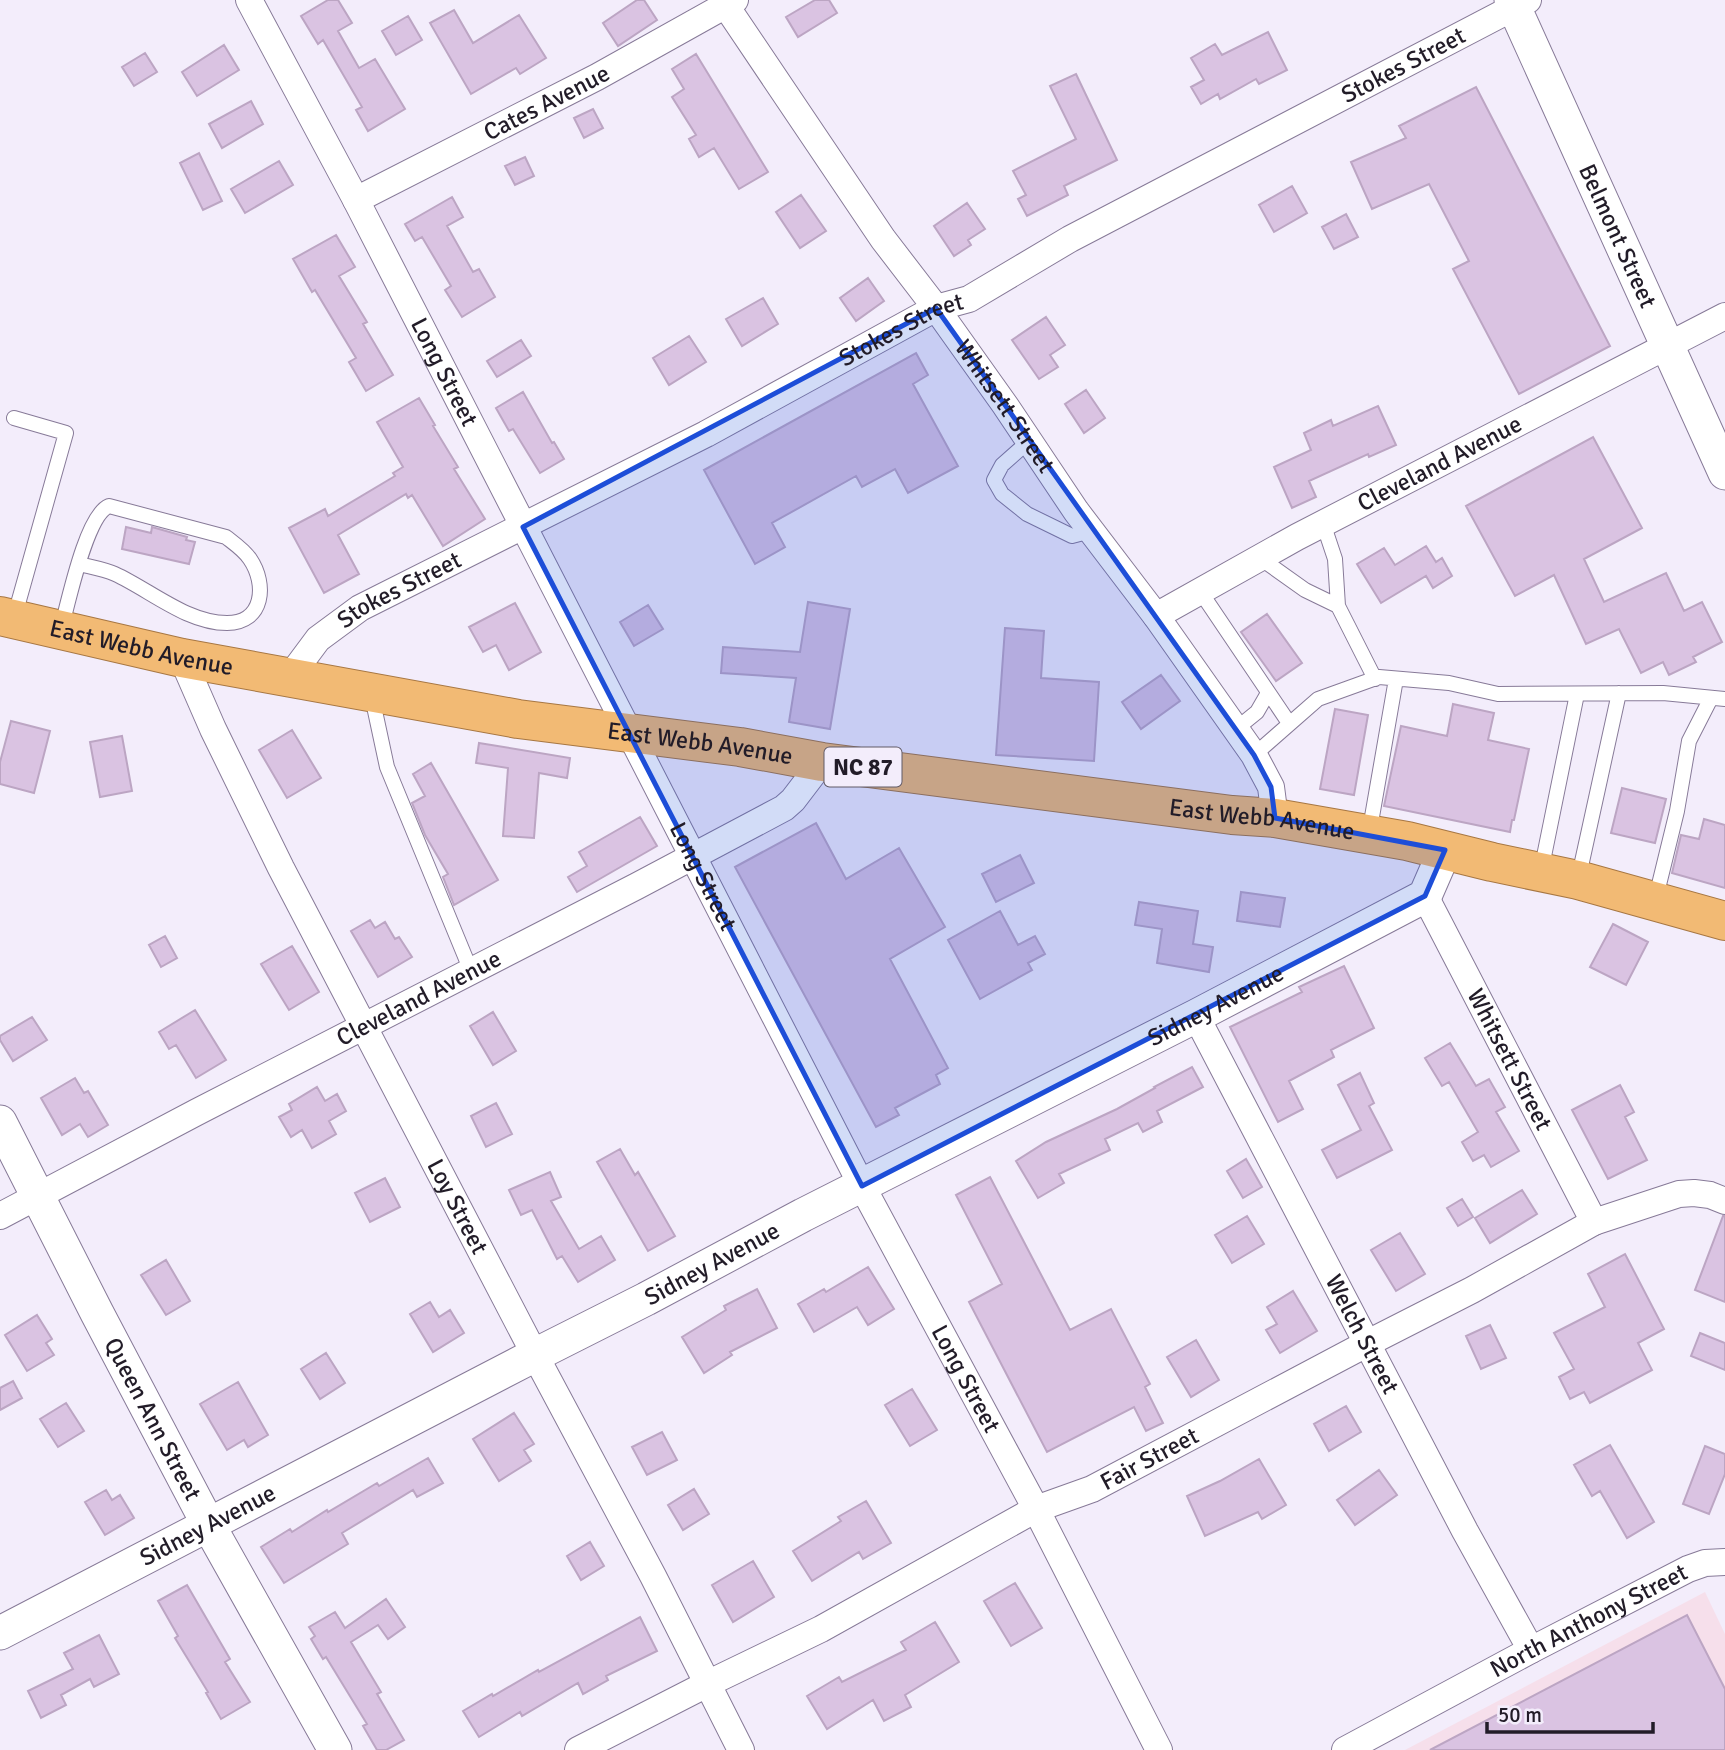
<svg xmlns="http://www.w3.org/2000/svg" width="1725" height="1750" font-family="Signika,sans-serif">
  <rect width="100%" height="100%" fill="#f3edfb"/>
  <path fill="#f6dfeb" d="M1705,1592L1725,1634V1750H1405Z"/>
  <path fill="#dac3e2" stroke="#bca5c3" stroke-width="2" d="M328,0H338L352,23L338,31L359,68L375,59L405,109L368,131L356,110L362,107L323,40L318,44L301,16Z
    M637,0H644L657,20L618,46L603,23Z
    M815,0H829L837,13L798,37L786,17Z
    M454,10L473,43L519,15L546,58L520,74L516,68L471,94L430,23Z
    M408,16L422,40L396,55L382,31Z
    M1268,32L1287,70L1259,84L1256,79L1220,99L1218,94L1201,104L1191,87L1204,80L1191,58L1215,44L1222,55Z
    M224,45L239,70L197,96L182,72Z
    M145,53L157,72L134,86L122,67Z
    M696,54L768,172L739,189L714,148L699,157L689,139L696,135L672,97L684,89L672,69Z
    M1076,74L1117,160L1064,186L1068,195L1027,216L1018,199L1026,195L1013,171L1076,139L1050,86Z
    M1476,87L1610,346L1519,394L1453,269L1469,261L1429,184L1372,209L1351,162L1406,138L1399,126Z
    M251,101L263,124L222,148L209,124Z
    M593,109L603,128L584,138L574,118Z
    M199,153L222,201L203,210L180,163Z
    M525,157L534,176L515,185L505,166Z
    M279,161L293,185L245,213L231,189Z
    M1292,186L1307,213L1274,232L1259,205Z
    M801,195L826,231L800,248L776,212Z
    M452,197L463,217L447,226L473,272L479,269L495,297L462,317L445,290L451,286L422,237L415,241L405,224Z
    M967,203L985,229L968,240L971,245L954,256L934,226Z
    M1346,214L1358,237L1334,249L1322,227Z
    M336,235L355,267L339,276L367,322L363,324L393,375L366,391L349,362L356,358L315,290L312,292L293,259Z
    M868,278L884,301L856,321L840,298Z
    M763,298L778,324L742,346L726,319Z
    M1046,317L1065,345L1050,355L1058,367L1039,379L1012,340Z
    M689,336L706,362L669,385L653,358Z
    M521,340L531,356L497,377L487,361Z
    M916,353L928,375L913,384L958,466L908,493L895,469L862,487L856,476L772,523L785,547L755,564L704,470Z
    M1086,390L1105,418L1084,433L1065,404Z
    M523,392L552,443L554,442L564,459L540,473L513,429L509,431L496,408Z
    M419,398L435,425L433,426L458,467L454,469L485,519L443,546L412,495L408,498L406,494L338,535L359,574L324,593L289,528L325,509L328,516L395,476L393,473L403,467L377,422Z
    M1378,406L1396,445L1369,457L1368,454L1309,481L1316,497L1292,508L1274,467L1311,450L1304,433L1331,420L1333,426Z
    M1593,437L1642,528L1584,559L1604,602L1666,573L1684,611L1702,602L1722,642L1693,657L1696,662L1669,675L1663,662L1641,673L1619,629L1586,644L1554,575L1515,596L1466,506Z
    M126,527L151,533L152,527L187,537L186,540L195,542L189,564L122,549Z
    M1426,546L1436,562L1442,558L1452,576L1433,588L1426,576L1381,603L1357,564L1384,548L1395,565Z
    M808,602L850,609L830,729L789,722L796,678L721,673L723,647L800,652Z
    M515,603L541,652L509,670L496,645L483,652L469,627Z
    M648,605L663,629L634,646L620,622Z
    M1267,614L1302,663L1276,681L1241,632Z
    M1005,628L1044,631L1041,678L1099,682L1094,761L996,755Z
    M1161,675L1180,701L1141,729L1122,702Z
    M1453,704L1494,713L1488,740L1529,749L1514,820H1512L1510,832L1384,806L1401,726L1447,736Z
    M1335,709L1368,715L1354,795L1320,789Z
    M11,721L50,731L34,793L0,784V762Z
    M292,730L321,778L287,798L259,750Z
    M122,736L132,791L100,797L90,742Z
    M479,743L570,758L567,778L539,773L534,838L503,836L508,768L476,763Z
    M431,763L498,880L454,905L443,877L448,874L425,835L412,803L425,796L413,774Z
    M1622,788L1666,799L1655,843L1611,833Z
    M640,817L657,846L577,892L568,877L587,866L579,852Z
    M1704,819L1725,825V888L1672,873L1681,835L1699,839Z
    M816,823L846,879L899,848L945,927L890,959L948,1068L936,1075L940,1084L895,1108L899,1115L876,1127L735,867Z
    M1020,855L1034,883L996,902L982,874Z
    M1241,892L1285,898L1280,927L1237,921Z
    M1139,902L1198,911L1193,944L1213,947L1209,972L1157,963L1162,929L1135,925Z
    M1000,911L1018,945L1035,936L1045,954L1028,963L1032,970L980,999L948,940Z
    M370,920L375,928L385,922L395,939L399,937L412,957L378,977L351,931Z
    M1613,924L1648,942L1626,985L1590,967Z
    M165,936L177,958L161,967L149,945Z
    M292,946L319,992L289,1010L261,964Z
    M1344,966L1374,1028L1331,1050L1334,1057L1289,1081L1303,1109L1278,1122L1230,1027L1302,992L1299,987Z
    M195,1010L226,1060L196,1078L176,1045L169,1049L159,1032Z
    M493,1012L516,1051L493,1065L470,1026Z
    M32,1017L47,1040L13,1061L0,1040V1036Z
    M1450,1043L1476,1086L1489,1079L1505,1107L1496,1112L1519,1151L1491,1167L1484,1155L1473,1161L1462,1142L1478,1132L1449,1082L1442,1086L1425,1058Z
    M1192,1067L1203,1087L1157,1111L1162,1122L1143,1132L1138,1123L1105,1139L1110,1150L1059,1174L1064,1183L1038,1198L1016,1161L1046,1142L1117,1109L1155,1088L1154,1087Z
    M1360,1073L1374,1103L1369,1106L1392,1150L1337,1178L1322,1150L1361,1130L1338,1085Z
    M75,1078L84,1093L88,1091L108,1125L88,1137L80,1124L62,1135L41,1098Z
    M1620,1085L1634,1112L1625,1117L1647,1160L1608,1179L1572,1110Z
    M317,1087L325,1101L337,1094L346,1111L329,1121L336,1134L312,1148L302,1130L291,1137L279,1117L292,1110L289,1104Z
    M496,1103L512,1134L486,1147L471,1116Z
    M620,1149L635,1175L638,1172L675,1236L648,1251L597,1162Z
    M1246,1159L1262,1187L1243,1198L1227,1171Z
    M550,1172L561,1197L551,1201L579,1249L601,1236L615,1260L578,1282L562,1256L557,1259L532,1210L521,1215L509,1190Z
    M990,1177L1070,1330L1111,1309L1150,1384L1145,1387L1163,1423L1146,1431L1134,1407L1047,1452L969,1302L1002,1284L956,1195Z
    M385,1178L400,1207L370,1222L355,1193Z
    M1522,1190L1537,1214L1490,1243L1475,1218Z
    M1462,1199L1473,1217L1458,1226L1447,1208Z
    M1247,1216L1264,1244L1232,1263L1215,1235Z
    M1723,1216H1725V1302L1695,1290Z
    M1400,1233L1425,1274L1396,1291L1371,1250Z
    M1625,1254L1664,1329L1638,1343L1652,1370L1590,1403L1584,1392L1570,1399L1559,1377L1574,1369L1554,1333L1605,1307L1588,1274Z
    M166,1260L190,1301L166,1315L141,1275Z
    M868,1267L894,1309L868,1325L857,1307L814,1332L798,1304L824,1289L826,1292Z
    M757,1289L777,1328L730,1352L732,1355L704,1373L682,1337L726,1310L724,1306Z
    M1293,1291L1317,1331L1280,1353L1266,1330L1277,1324L1267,1307Z
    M430,1302L439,1317L450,1310L464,1333L433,1352L410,1314Z
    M37,1315L52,1339L46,1343L54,1355L27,1371L5,1335Z
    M1490,1325L1506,1358L1481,1369L1466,1336Z
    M1700,1333L1725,1343V1370L1691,1356Z
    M1196,1340L1219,1380L1191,1397L1167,1357Z
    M326,1353L345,1383L320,1399L301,1369Z
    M13,1381L22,1398L0,1410V1388Z
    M238,1382L268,1435L248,1447L244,1440L227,1450L200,1404Z
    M912,1389L937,1430L910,1446L885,1405Z
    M66,1403L84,1431L58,1447L40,1419Z
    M1346,1406L1361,1432L1329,1451L1314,1424Z
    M514,1413L534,1444L524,1450L531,1461L499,1481L473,1439Z
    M662,1432L677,1460L647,1475L632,1447Z
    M1610,1445L1654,1522L1627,1538L1600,1491L1592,1496L1574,1465Z
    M1705,1446L1725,1454V1474L1709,1514L1683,1504Z
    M428,1458L443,1483L417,1497L413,1490L342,1533L348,1544L284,1583L261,1547L290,1529L292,1532L327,1510L328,1512L377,1483L379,1486Z
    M1259,1459L1286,1505L1262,1519L1258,1512L1205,1536L1187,1496L1220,1481Z
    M1379,1470L1397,1495L1355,1525L1337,1500Z
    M694,1489L709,1514L683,1530L668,1505Z
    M106,1490L112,1500L120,1495L134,1518L105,1535L85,1502Z
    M866,1501L891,1543L863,1559L859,1552L812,1581L793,1551L841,1521L838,1517Z
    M590,1542L604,1566L581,1580L567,1556Z
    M753,1561L774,1597L733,1622L712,1585Z
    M1015,1583L1042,1628L1011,1646L984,1601Z
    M187,1585L230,1659L225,1662L250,1702L221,1719L206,1693L208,1692L175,1638L178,1636L158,1601Z
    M386,1599L405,1627L388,1639L378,1625L351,1642L381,1692L377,1694L404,1740L386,1750H377L363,1726L367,1724L326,1657L323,1659L311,1639L315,1636L309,1627L335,1612L345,1628Z
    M1687,1615L1725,1689V1750H1430Z
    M640,1617L657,1651L606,1676L608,1680L583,1694L578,1683L522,1716L520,1712L479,1737L463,1711L492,1694L493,1696L538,1670L539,1672Z
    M935,1622L959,1662L905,1695L911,1707L884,1721L873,1700L827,1729L807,1696L839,1677L842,1682L906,1650L901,1642Z
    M99,1635L119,1674L94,1687L90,1679L61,1695L66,1705L41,1718L28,1691L73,1669L64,1653Z"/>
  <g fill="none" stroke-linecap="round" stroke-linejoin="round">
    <defs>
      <path id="service" d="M1029,441L1002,465L994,480L1002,494L1027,514L1072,536L1091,531
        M1323,523L1335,559L1338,606L1375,679
        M1260,558L1305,590L1338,606
        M1200,591L1289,723
        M14,618L66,433L14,418
        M61,629C68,604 86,515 109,506L226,537C235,544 244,550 250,559C267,584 264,623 227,623C187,623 150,590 115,574C104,569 91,567 79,564
        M372,697L387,767L471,971
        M1236,729L1257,712L1268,693
        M1254,755L1318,699L1379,677L1449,683L1498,694L1663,693L1725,699
        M1369,834L1396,679
        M1541,871L1577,694
        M1578,880L1619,693
        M1655,901L1677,811L1689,741L1711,698"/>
      <g id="minor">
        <path id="s1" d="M249,0L356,200L862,1186L1036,1509L1159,1750"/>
        <path id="s2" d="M722,0L883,239L936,308L1005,405L1076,511L1156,616L1254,755L1271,787L1275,818"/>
        <path id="s3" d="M356,200L597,77L735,0"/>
        <path id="s4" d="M1156,616L1297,537L1725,316"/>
        <path id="s5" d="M182,658L213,729L281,868L535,1355L653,1576L741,1750"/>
        <path id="s6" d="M289,678L318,639L360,608L706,434L936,308L969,299L1070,239L1528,0"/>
        <path id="s7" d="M1425,896L1594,1222"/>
        <path id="s8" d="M1196,1016L1465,1531L1531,1650"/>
        <path id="s9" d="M0,1216L197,1112L637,886L784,808L793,800L822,762"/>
        <path id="s10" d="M578,1750L707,1684L821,1629L1036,1509L1092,1489L1368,1343L1472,1290L1594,1222L1679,1194L1694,1193L1710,1195L1725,1201"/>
        <path id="s11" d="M1345,1750L1531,1650L1688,1569L1705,1563L1725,1562"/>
      </g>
      <g id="tertiary">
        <path id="s12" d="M1511,0L1725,473"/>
        <path id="s13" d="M0,1122L97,1313L208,1524L335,1750"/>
        <path id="s14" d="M0,1633L535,1355L646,1299L803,1215L1196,1016L1425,896L1445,850"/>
      </g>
      <g id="trunk">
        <path id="s15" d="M0,616L182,658L518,719L740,747L822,762L1232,815L1275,818L1407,841L1492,862L1578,880L1725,921"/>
      </g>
    </defs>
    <use href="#service" stroke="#877a98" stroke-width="16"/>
    <use href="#minor" stroke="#877a98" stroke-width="28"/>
    <use href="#tertiary" stroke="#877a98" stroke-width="35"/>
    <use href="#trunk" stroke="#a77743" stroke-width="40"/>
    <use href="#service" stroke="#fff" stroke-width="14"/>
    <use href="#minor" stroke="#fff" stroke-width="26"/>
    <use href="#tertiary" stroke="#fff" stroke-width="33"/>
    <use href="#trunk" stroke="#f2ba74" stroke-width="38"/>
  </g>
  <path fill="#1d4ed8" fill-opacity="0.2" stroke="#1d4ed8" stroke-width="5" stroke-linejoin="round" d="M936,308L1254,755L1271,787L1275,818L1445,850L1425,896L862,1186L523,527Z"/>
  <g text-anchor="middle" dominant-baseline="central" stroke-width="6" stroke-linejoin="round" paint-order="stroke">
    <rect fill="#f3edfb" stroke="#615b67" stroke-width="2" x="824.5" y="747.5" width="77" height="39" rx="5"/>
    <g font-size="23" font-weight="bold" fill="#221c28">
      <text x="863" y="767">NC 87</text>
    </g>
    <g font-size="24" fill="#221c28" stroke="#f3edfb">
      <text stroke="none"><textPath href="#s6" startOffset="1278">Stokes Street</textPath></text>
      <text stroke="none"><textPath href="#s3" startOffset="214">Cates Avenue</textPath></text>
      <text stroke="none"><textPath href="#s12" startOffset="259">Belmont Street</textPath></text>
      <text stroke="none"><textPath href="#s6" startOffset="710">Stokes Street</textPath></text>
      <text stroke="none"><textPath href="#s1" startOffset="420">Long Street</textPath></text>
      <text stroke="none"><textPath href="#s2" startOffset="495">Whitsett Street</textPath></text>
      <text stroke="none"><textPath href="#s4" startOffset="322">Cleveland Avenue</textPath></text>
      <text stroke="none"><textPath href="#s6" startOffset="144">Stokes Street</textPath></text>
      <text stroke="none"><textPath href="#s15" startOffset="145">East Webb Avenue</textPath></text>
      <text stroke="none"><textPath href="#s15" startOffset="712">East Webb Avenue</textPath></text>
      <text stroke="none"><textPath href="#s15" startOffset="1279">East Webb Avenue</textPath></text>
      <text stroke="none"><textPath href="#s1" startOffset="987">Long Street</textPath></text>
      <text stroke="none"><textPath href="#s9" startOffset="472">Cleveland Avenue</textPath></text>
      <text stroke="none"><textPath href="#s14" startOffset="1368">Sidney Avenue</textPath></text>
      <text stroke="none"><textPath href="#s7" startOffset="184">Whitsett Street</textPath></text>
      <text stroke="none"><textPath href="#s5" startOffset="614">Loy Street</textPath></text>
      <text stroke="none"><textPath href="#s14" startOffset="802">Sidney Avenue</textPath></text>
      <text stroke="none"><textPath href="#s8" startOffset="359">Welch Street</textPath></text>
      <text stroke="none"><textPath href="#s1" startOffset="1554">Long Street</textPath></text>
      <text stroke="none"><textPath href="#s13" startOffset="334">Queen Ann Street</textPath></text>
      <text stroke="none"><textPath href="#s10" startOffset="642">Fair Street</textPath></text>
      <text stroke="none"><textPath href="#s14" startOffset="234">Sidney Avenue</textPath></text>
      <text stroke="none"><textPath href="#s11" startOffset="276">North Anthony Street</textPath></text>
    </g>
  </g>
  <path d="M1487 1722v10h166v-10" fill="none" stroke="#221c28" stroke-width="3.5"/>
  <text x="1498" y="1722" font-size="21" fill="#221c28" stroke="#f3edfb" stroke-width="5" paint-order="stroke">50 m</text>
</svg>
